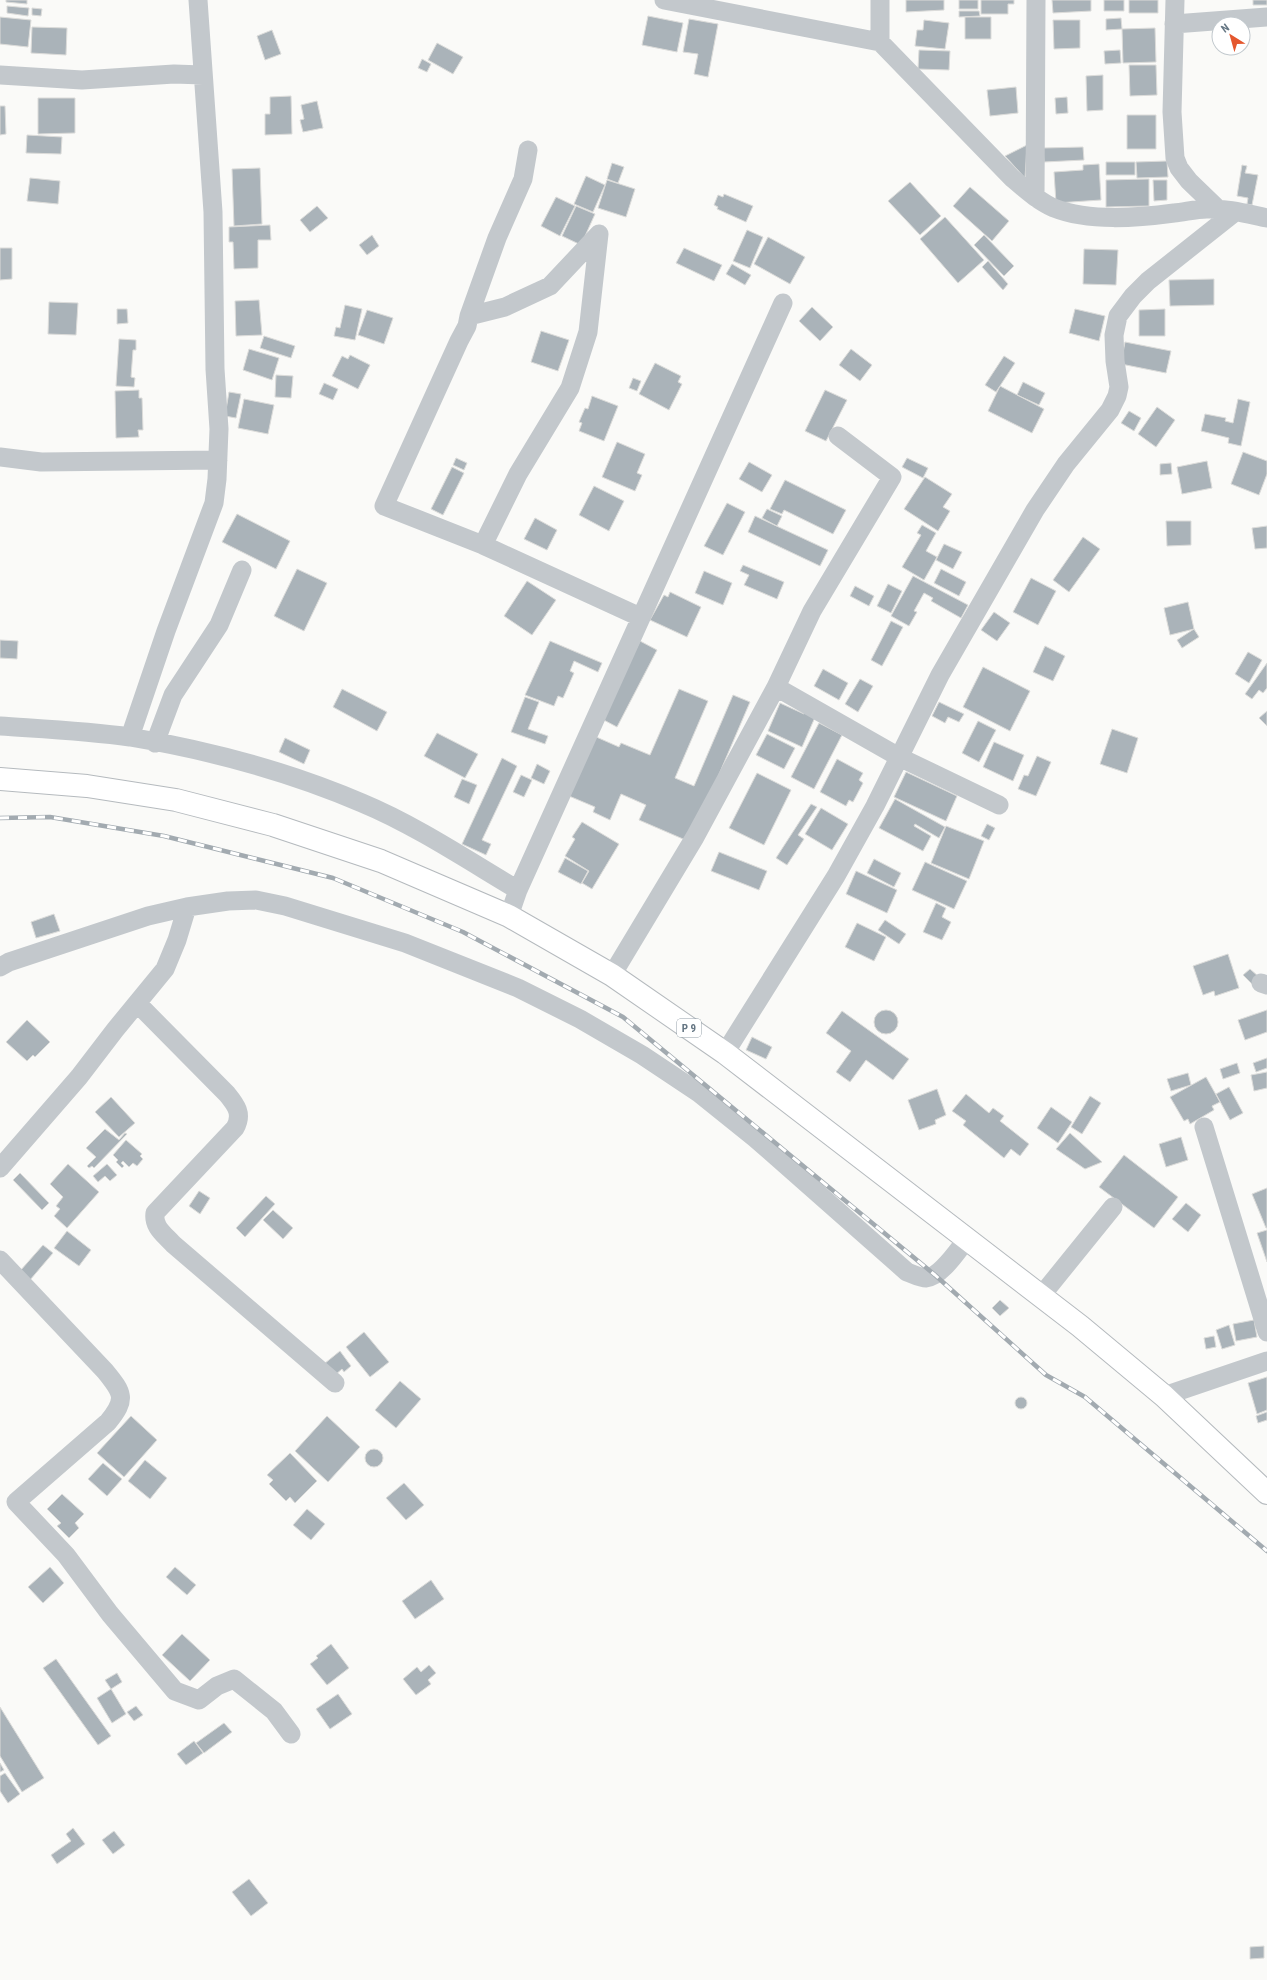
<svg xmlns="http://www.w3.org/2000/svg" width="1267" height="1980" font-family="'Roboto Condensed',sans-serif">
  <rect width="100%" height="100%" fill="#fafaf8"/>
  <path fill="#aab3b9" stroke="#dcdcda" d="M6,0H27V4L6,2Z
    M906,0H944V10L906,12Z
    M959,0H978V9H959Z
    M981,0H1014V4H1008V14H981Z
    M1052,0H1091V11L1053,13Z
    M1104,0H1124V11H1104Z
    M1129,0H1158V13H1129Z
    M1253,0H1267V5H1253Z
    M7,6L29,8L28,16L7,13Z
    M32,8L42,9L41,16L32,15Z
    M959,11H979L980,16L959,17Z
    M648,16L683,23L677,52L642,45Z
    M0,17L31,20L28,47L0,44Z
    M965,17H991V39H965Z
    M1121,18L1122,29L1106,30V19Z
    M689,19L718,24L708,77L694,74L698,54L683,52Z
    M924,20L949,23L945,49L915,46L917,30H923Z
    M1053,20H1080V48L1054,49Z
    M32,27L67,28L66,55L31,53Z
    M1155,28L1156,62L1123,63L1122,29Z
    M272,30L281,54L265,60L257,36Z
    M437,43L463,57L453,74L428,60Z
    M919,50L950,51L949,70L918,69Z
    M1120,50L1121,63L1105,64L1104,51Z
    M422,59L431,64L427,72L418,68Z
    M1129,65H1156L1157,95L1130,96Z
    M1103,75V110L1087,111L1086,76Z
    M1016,87L1018,113L990,116L987,90Z
    M291,96L292,134L265,135V114H270V97Z
    M1067,97L1068,113L1056,114L1055,98Z
    M38,98H75V133L38,134Z
    M317,101L323,128L303,132L300,120L304,119L301,105Z
    M0,106H5L6,134L0,135Z
    M1127,115H1156V149H1127Z
    M27,135L62,137L61,154L26,153Z
    M1027,145L1025,178L1005,156Z
    M1083,147L1084,160L1044,162L1043,148Z
    M1167,161L1168,177L1137,178L1136,162Z
    M1106,162H1135V175H1106Z
    M612,163L624,167L618,183L607,179Z
    M1099,164L1101,200L1056,203L1054,172L1083,170V165Z
    M1242,165L1247,166L1245,173L1258,175L1252,205L1247,204L1248,198L1237,196Z
    M260,168L262,224L234,226L232,169Z
    M586,176L605,185L593,212L574,204Z
    M30,178L60,181L58,204L27,201Z
    M1149,179V206L1106,207V180Z
    M607,180L635,189L626,217L598,208Z
    M1153,180H1167V200L1154,201Z
    M910,182L941,216L920,235L888,201Z
    M970,187L1009,221L992,241L953,206Z
    M724,194L753,206L746,222L717,209L718,207L714,205L718,195L723,197Z
    M556,197L575,206L560,236L541,226Z
    M317,206L328,218L310,232L300,220Z
    M576,206L595,214L581,245L562,236Z
    M945,217L984,260L958,283L920,239Z
    M270,225L271,240H258V268L234,269L233,242H229V227Z
    M747,230L763,237L750,268L733,261Z
    M372,235L379,246L367,255L359,245Z
    M984,235L1014,266L1004,276L974,245Z
    M768,237L805,257L790,284L754,264Z
    M0,248H12V279L0,280Z
    M684,248L722,265L714,281L676,263Z
    M1084,249L1118,250L1116,285L1083,284Z
    M988,261L1008,284L1003,290L982,267Z
    M732,264L751,275L745,285L726,274Z
    M1214,279V305L1170,306L1169,280Z
    M259,300L262,335L236,336L235,301Z
    M49,302L78,303L76,335L48,334Z
    M345,305L362,309L355,340L334,336L336,327L340,328Z
    M812,307L833,327L820,341L799,321Z
    M117,309H127L128,323L117,324Z
    M1075,309L1105,316L1099,341L1069,333Z
    M1165,309V336H1139V310Z
    M367,310L393,318L384,344L358,335Z
    M541,331L569,340L558,371L531,362Z
    M264,336L295,346L291,358L260,348Z
    M119,339L136,340V350H133L131,377L135,378L134,387L116,386Z
    M1125,342L1171,351L1166,373L1121,364Z
    M249,349L279,358L272,380L243,370Z
    M851,349L872,365L860,381L839,365Z
    M350,355L370,365L358,389L332,376L342,356L348,359Z
    M1004,356L1015,363L996,392L985,385Z
    M655,363L681,376L678,382L682,384L669,410L639,394Z
    M276,375L293,376L291,398L275,397Z
    M633,378L641,381L637,391L629,388Z
    M1023,382L1045,393L1039,405L1017,395Z
    M324,383L338,389L333,400L319,394Z
    M1000,386L1044,409L1032,433L988,411Z
    M139,390V398H142L143,430H138L139,437L116,438L115,391Z
    M825,390L847,400L826,441L805,431Z
    M229,392L241,394L236,418L225,416Z
    M592,396L618,406L604,441L579,431L582,423L579,422L585,408L588,409Z
    M244,399L274,405L268,434L238,428Z
    M1238,399L1250,402L1241,446L1228,443L1229,438L1201,431L1205,414L1226,418L1225,421L1233,423Z
    M1157,407L1175,420L1156,447L1138,434Z
    M1129,411L1141,418L1134,431L1121,423Z
    M617,442L645,454L637,473L642,475L635,491L602,477Z
    M1243,452L1267,461V474L1259,495L1231,484Z
    M456,458L467,463L464,470L453,465Z
    M907,458L928,468L923,478L902,467Z
    M1207,461L1212,488L1182,494L1177,467Z
    M749,462L772,475L762,492L739,479Z
    M1171,463L1172,474L1160,475V464Z
    M452,467L464,473L443,515L431,509Z
    M925,477L952,494L943,507L950,511L938,531L904,509Z
    M785,480L846,510L833,534L784,510L782,514L770,509Z
    M594,486L624,501L609,531L579,515Z
    M727,503L745,512L723,555L704,546Z
    M767,509L782,516L777,526L762,518Z
    M237,514L290,541L276,569L222,542Z
    M755,516L828,550L820,566L748,532Z
    M535,518L557,530L547,550L524,539Z
    M1166,521H1191V545L1167,546Z
    M922,525L936,533L926,551L937,557L924,580L902,567L921,535L917,533Z
    M1267,526V548L1255,549L1252,528Z
    M1083,537L1100,549L1069,592L1053,580Z
    M944,544L962,552L953,569L936,560Z
    M743,565L784,582L777,599L744,585L749,575L740,571Z
    M297,569L327,583L304,631L274,616Z
    M941,569L966,582L959,596L934,583Z
    M704,571L732,583L723,605L695,593Z
    M913,576L968,605L961,618L931,601L933,598L924,593L914,611L917,612L909,626L891,616Z
    M1031,578L1056,591L1038,625L1013,612Z
    M527,581L556,600L532,635L504,616Z
    M888,584L902,591L891,613L877,606Z
    M855,586L874,596L869,606L850,596Z
    M670,592L701,607L687,637L650,620L664,595L668,597Z
    M1188,602L1194,629L1170,635L1164,608Z
    M994,612L1010,623L997,641L981,630Z
    M891,621L903,627L882,666L871,660Z
    M1194,629L1199,637L1182,648L1177,640Z
    M0,640L18,641L17,659L0,658Z
    M550,641L602,663L598,672L574,661L570,671L574,673L563,698L558,696L554,706L525,695Z
    M640,641L657,650L617,727L600,718Z
    M1045,646L1065,656L1053,681L1033,672Z
    M1248,652L1262,660L1249,683L1235,674Z
    M1267,663V688L1263,693L1259,690L1252,699L1245,694Z
    M983,667L1030,691L1010,731L963,707Z
    M823,669L848,683L839,700L814,686Z
    M860,679L873,686L858,712L845,704Z
    M342,689L387,712L377,731L333,707Z
    M679,689L708,701L675,778L694,786L733,695L750,702L690,842L639,820L646,805L621,794L610,820L593,812L595,807L569,796L594,736L619,747L621,743L650,755Z
    M525,697L539,702L528,729L548,736L545,744L511,732Z
    M939,702L964,714L959,722L948,717L945,723L932,716Z
    M780,703L804,714L805,711L816,715L802,747L768,731Z
    M1267,711V726L1259,718Z
    M978,721L996,730L979,762L962,753Z
    M819,723L842,735L814,789L791,777Z
    M1112,729L1138,738L1127,773L1100,764Z
    M437,733L478,754L465,778L424,756Z
    M767,734L795,748L784,769L756,755Z
    M285,738L310,750L304,764L279,752Z
    M994,742L1024,755L1013,781L983,767Z
    M1037,756L1051,762L1036,796L1018,789L1024,775L1028,776Z
    M502,758L517,766L482,840L491,844L486,855L462,844Z
    M837,759L863,773L859,780L863,783L853,802L849,800L846,806L820,792Z
    M537,764L550,771L544,784L531,778Z
    M906,772L957,796L946,821L894,797Z
    M757,773L791,790L764,845L729,828Z
    M521,775L532,780L524,797L513,792Z
    M462,779L477,785L469,804L454,797Z
    M895,799L945,827L939,838L915,824L914,826L931,836L923,851L879,828Z
    M811,804L817,807L798,835L804,839L787,865L776,858Z
    M821,808L848,824L832,850L805,834Z
    M582,822L619,844L592,889L582,883L589,871L565,856L575,839L572,837Z
    M987,824L995,828L989,840L981,836Z
    M946,826L984,841L969,879L931,863Z
    M719,852L767,871L759,890L711,871Z
    M565,858L588,871L581,884L558,872Z
    M874,859L901,873L894,887L867,873Z
    M925,862L967,881L954,909L912,890Z
    M856,871L897,890L887,913L846,894Z
    M936,903L946,908L942,917L951,922L942,940L923,932Z
    M54,914L60,931L36,938L31,922Z
    M885,920L906,934L899,944L878,930Z
    M857,923L886,937L874,961L845,947Z
    M1228,954L1239,988L1215,996L1214,991L1203,995L1193,966Z
    M1250,969L1259,977L1252,984L1243,975Z
    M874 1022a12 12 0 1 1 24 0a12 12 0 1 1-24 0Z
    M1267,1010V1032L1245,1040L1238,1020Z
    M842,1011L909,1059L893,1080L866,1060L850,1082L836,1072L851,1051L826,1033Z
    M27,1020L50,1042L35,1057L33,1055L27,1061L6,1042Z
    M752,1037L772,1047L766,1059L746,1050Z
    M1267,1058V1068L1256,1072L1253,1063Z
    M1237,1063L1240,1073L1223,1079L1220,1069Z
    M1267,1072V1088L1254,1091L1251,1075Z
    M1188,1073L1191,1085L1171,1091L1167,1079Z
    M1206,1077L1220,1102L1212,1106L1214,1110L1190,1124L1188,1119L1184,1121L1170,1097Z
    M1229,1087L1243,1113L1230,1120L1216,1094Z
    M937,1089L946,1115L935,1120L936,1124L919,1130L908,1100Z
    M966,1094L989,1113L993,1108L1004,1116L1000,1121L1029,1144L1020,1156L1011,1149L1004,1158L963,1125L966,1121L952,1111Z
    M1090,1096L1101,1103L1082,1134L1071,1127Z
    M111,1097L135,1123L119,1137L95,1112Z
    M1051,1107L1072,1122L1058,1143L1037,1128Z
    M105,1129L119,1140L125,1133L127,1134L94,1168L92,1166L89,1168L87,1166L96,1157L86,1148Z
    M1070,1133L1102,1162L1085,1169L1056,1149Z
    M1181,1137L1188,1160L1166,1167L1159,1144Z
    M126,1140L142,1154L140,1156L143,1159L137,1166L133,1163L129,1167L123,1161L121,1163L124,1166L122,1168L116,1162L118,1160L113,1155Z
    M1124,1155L1178,1197L1154,1228L1099,1187Z
    M68,1164L99,1192L67,1228L54,1216L60,1209L56,1206L63,1197L50,1184Z
    M107,1164L117,1175L110,1181L105,1176L98,1182L93,1176Z
    M20,1173L49,1203L42,1210L13,1180Z
    M1267,1188V1228H1266L1252,1194Z
    M199,1191L210,1198L200,1214L189,1206Z
    M266,1196L275,1204L245,1237L236,1228Z
    M1186,1203L1201,1215L1188,1232L1172,1219Z
    M273,1210L293,1228L283,1239L263,1220Z
    M1267,1230V1262L1257,1233Z
    M67,1231L91,1250L79,1266L54,1248Z
    M43,1245L53,1253L30,1280L20,1271Z
    M1000,1300L1009,1308L1000,1316L992,1308Z
    M1254,1320L1257,1337L1236,1341L1233,1324Z
    M1229,1325L1235,1345L1222,1349L1216,1330Z
    M364,1332L389,1362L370,1377L346,1347Z
    M1214,1336L1216,1347L1206,1349L1204,1338Z
    M340,1351L351,1366L344,1372L342,1369L335,1375L324,1364Z
    M1267,1377V1410L1257,1414L1248,1383Z
    M400,1381L421,1399L396,1428L375,1410Z
    M1015 1403a6 6 0 1 1 12 0a6 6 0 1 1-12 0Z
    M1267,1412V1420L1258,1423L1256,1416Z
    M131,1416L157,1440L124,1477L97,1453Z
    M327,1416L360,1447L328,1482L295,1451Z
    M365 1458a9 9 0 1 1 18 0a9 9 0 1 1-18 0Z
    M290,1453L317,1481L295,1503L290,1497L286,1501L269,1484L273,1480L267,1475Z
    M145,1460L167,1478L150,1499L128,1481Z
    M103,1463L122,1479L107,1496L88,1479Z
    M404,1483L424,1505L406,1520L386,1498Z
    M62,1494L84,1514L75,1523L79,1528L69,1538L57,1526L61,1523L47,1509Z
    M307,1509L325,1524L311,1540L293,1525Z
    M50,1567L64,1583L43,1603L28,1587Z
    M175,1567L196,1585L187,1595L166,1577Z
    M431,1580L444,1599L415,1619L402,1601Z
    M182,1634L210,1660L190,1681L162,1655Z
    M331,1644L349,1668L327,1685L310,1664L318,1658L316,1656Z
    M56,1659L111,1736L98,1745L43,1668Z
    M429,1665L436,1673L428,1680L431,1684L416,1695L403,1679L417,1667L421,1672Z
    M117,1673L122,1682L111,1689L105,1680Z
    M111,1689L126,1714L112,1723L97,1698Z
    M338,1694L352,1714L330,1729L316,1709Z
    M136,1706L143,1715L134,1721L127,1712Z
    M0,1707L44,1778L22,1792L0,1756Z
    M224,1723L232,1732L204,1753L196,1743Z
    M194,1741L203,1753L186,1765L177,1754Z
    M0,1763L4,1770L0,1772Z
    M5,1773L20,1794L8,1803L0,1791V1776Z
    M73,1828L85,1844L57,1864L51,1855L71,1841L66,1834Z
    M114,1831L125,1845L113,1854L102,1840Z
    M249,1879L268,1903L251,1916L232,1892Z
    M1264,1946V1958L1250,1959V1947Z"/>
  <g fill="none" stroke-linecap="round" stroke-linejoin="round">
    <defs>
      <path id="primary" d="M0,779L87,786L176,800L273,825L381,861L509,916L612,975L725,1053L1080,1326L1164,1396L1267,1493"/>
    </defs>
    <use href="#primary" stroke="#b5babe" stroke-width="24"/>
    <path stroke="#c3c8cc" stroke-width="19" d="M664,0L880,42
      M880,0V42L1012,178C1025,189 1038,201 1054,208C1089,222 1137,218 1174,213C1185,212 1196,209 1207,209C1227,208 1248,214 1267,218
      M1175,0L1172,112L1175,158L1179,168L1189,181L1218,209
      M1174,24L1267,17
      M0,75L82,80L174,74L203,75
      M1035,197L1036,0
      M599,234L550,286L505,307L469,316L467,326L459,341L384,506L483,545L640,617
      M469,316L497,238L523,179L528,150
      M0,457L41,462L218,460
      M483,545L518,474L570,388L588,332L599,234
      M776,687L899,757L999,805
      M0,726C43,729 87,731 130,737C207,750 290,772 362,803C415,825 469,861 518,890L509,916
      M130,737L166,631L214,503L217,479L219,429L215,369L213,212L198,0
      M155,743L173,695L219,625L242,570
      M518,890L783,303
      M0,967L9,962L148,916L187,907L228,901L256,900L285,906L405,943L518,988L580,1019L642,1055L699,1093L755,1138L907,1272C913,1274 920,1278 926,1278C941,1277 958,1250 967,1239
      M612,975L695,837L776,687L812,611L892,477L838,436
      M1261,983L1267,985
      M137,1003L227,1094C236,1105 243,1114 235,1128L155,1213C153,1227 164,1234 173,1244L335,1383
      M725,1053L836,876L875,806L940,675L1035,510L1066,464L1110,410L1117,396L1119,387L1115,361L1114,335L1118,316L1133,296L1148,281L1235,212
      M1204,1127L1267,1332
      M0,1168L79,1077L115,1030L165,969L177,940L187,907
      M0,1260L105,1371C123,1393 127,1399 108,1422L16,1502L66,1555L110,1614L175,1691L199,1700L217,1686L234,1679L274,1711L291,1734
      M1041,1296L1113,1207
      M1164,1396L1267,1361"/>
    <use href="#primary" stroke="#fff" stroke-width="22"/>
    <defs>
      <path id="rail" d="M0,818L50,817L164,836L333,878L463,932L623,1017L935,1275L1046,1375L1085,1397L1267,1551"/>
    </defs>
    <use href="#rail" stroke="#a2aab0" stroke-width="4.5"/>
    <use href="#rail" stroke="#fff" stroke-width="3" stroke-dasharray="9" stroke-linecap="butt"/>
  </g>
  <g text-anchor="middle" dominant-baseline="central" stroke-width="4" stroke-linejoin="round" paint-order="stroke">
    <rect fill="#fff" stroke="#939fa8" stroke-width="1" x="677" y="1019" width="24" height="18" rx="3"/>
    <g font-size="11" font-weight="bold" fill="#657683">
      <text x="689" y="1028">P 9</text>
    </g>
  </g>
  <g transform="translate(1231 36) rotate(323)"><circle r="19" fill="#ffffff" stroke="#c1c8cd"/>
  <path d="M0-3L7 15L0 10L-7 15Z" fill="#e4572e"/>
  <text y="-6" font-size="11" font-weight="bold" text-anchor="middle" fill="#657683">N</text>
  </g>
</svg>
